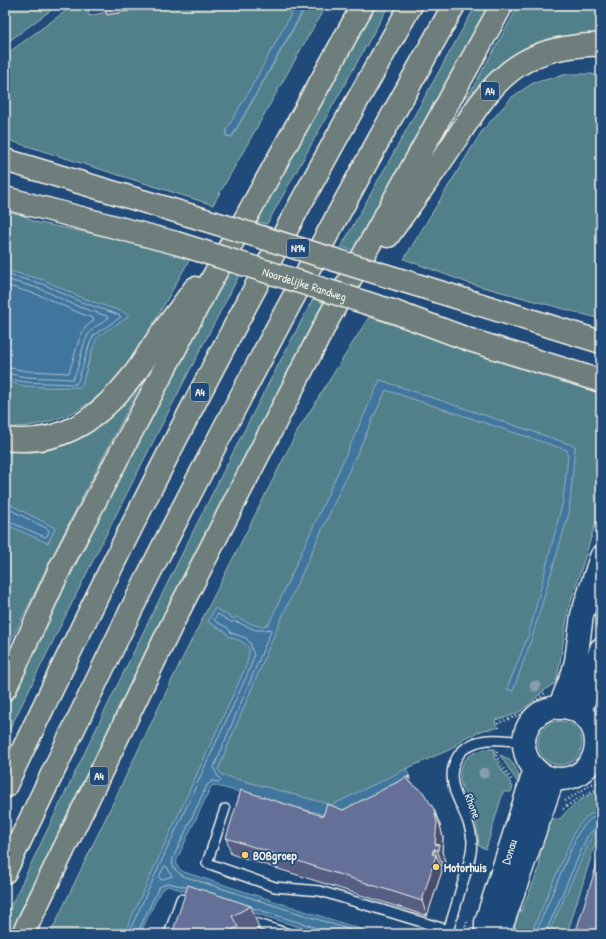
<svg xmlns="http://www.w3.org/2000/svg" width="606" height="939" font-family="'Patrick Hand',sans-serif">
  <rect width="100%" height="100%" fill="#1f4a7a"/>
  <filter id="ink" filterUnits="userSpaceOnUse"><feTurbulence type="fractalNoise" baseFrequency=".025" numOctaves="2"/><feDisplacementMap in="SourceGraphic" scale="8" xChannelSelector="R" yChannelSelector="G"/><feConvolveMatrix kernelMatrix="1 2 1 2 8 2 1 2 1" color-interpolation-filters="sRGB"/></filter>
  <g filter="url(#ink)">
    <path fill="#51808a" stroke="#a2b8b9" d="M5,5H58L5,44Z
      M74,5H88L89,16L106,12L129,11V8L134,7L133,5H296L253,84L227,129L226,136L232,137L307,5H326L213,205L5,139V55Z
      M372,5H389L267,224L254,221Z
      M476,5H491L355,251L341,247Z
      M519,5H601V38L562,39L439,148Z
      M568,74H592L601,77V319L468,283L404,259L482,131L512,97L533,83Z
      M5,208L12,210L35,222L133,242L190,259C167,298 144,346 114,381C88,411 45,429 5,427V381L25,386L44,387H79L82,384L91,355L93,344L97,337L123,312L82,298L44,280L5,270Z
      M227,270L240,274C159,428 81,583 5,739V708L111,494Z
      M314,297L328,301L13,934H5V918C105,710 205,501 314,297Z
      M369,317L601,392V524L596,522L568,611L560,663L556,683C541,690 533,703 519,712C512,716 503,718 495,720L497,728L484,730L466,737L451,749L406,769L332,805L222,775L218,769L277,628L386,390L567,450L568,457L563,501L529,634L507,689L513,691L532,637L569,513L575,446L380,380L269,624C258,630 246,621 236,617L233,619L215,608L208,622L226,632L228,636C252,645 253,647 244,671L124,934H50L181,661L298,430Z
      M151,365L71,519L5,653V524L48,543L55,528L5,502V447L43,443Z
      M538 743a22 22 0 1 1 44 0a22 22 0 1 1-44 0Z
      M486,749H495L494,757L513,787L511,792H503L486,849L479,846C478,835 477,823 473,812C471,804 466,797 463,790C454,768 464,754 486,749Z
      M500,755C514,760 520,771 519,785Z
      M601,789V809C588,814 581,821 574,833L531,934H507L518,911L521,912L539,869L540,852L551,819H560C571,805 585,796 601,789Z
      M601,829V846L595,844L567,934H548L591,838L596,832Z"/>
    <path fill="#41769e" stroke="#89a7bc" d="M296,5H306L232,136H226L227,129L253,84Z
      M5,270L44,280L82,298L123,312L128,315V317C119,324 108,328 99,336C93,341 85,374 82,384L79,387H44L25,386L5,381Z
      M380,380L575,446L569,513L532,637L513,691L507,689L529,634L563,501L568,457L567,450L386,390L277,628L218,769L222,775L332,805L406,769L410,777L333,817L213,785L211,787L177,859C176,866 178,869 184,872L376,934H322L168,886L161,890L140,934H124L244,671C253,647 252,645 228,636L226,632L208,622L215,608L233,619L236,617C246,621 258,630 269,624Z
      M5,502L55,528L48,543L5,524Z
      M601,809V829L596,832L591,838L548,934H531L574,833C581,821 588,814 601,809Z"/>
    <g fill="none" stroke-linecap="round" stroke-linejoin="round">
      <path stroke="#acc0ca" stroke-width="1" d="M5,274L43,284L81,302L119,315L121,317L94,335L90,343L78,381L76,384L44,383L25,382L5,378
        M5,279L41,289L79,307L107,316L108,318C104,323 95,325 91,331C81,342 81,365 73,379L26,377L5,373
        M5,285L39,295L77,312L93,318L94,320L85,328L80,337L69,373L27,371L5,367
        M5,507L48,529L49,531L47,536L45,537L5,520
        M165,866L167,867L172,876L161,880L159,877Z
        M253,908L317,928L320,930V934
        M128,934L248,673L254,656L250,643L246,638L231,633L228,628L215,621L214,619L218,614L231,622H237L256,630H265L270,629L271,631L214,767L215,771L221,781L219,782L212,781L207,785L173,858C171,867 175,871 183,876L363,934
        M137,934L159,887L168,883L186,887
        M535,934L577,835C584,824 590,818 601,813
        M545,934L587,837L594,829L601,825"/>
      <defs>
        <path id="lane" d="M225,809L207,863L275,887L320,891L448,930
          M246,920L289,934
          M169,934L181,899L194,904
          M447,934C452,919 457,903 461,888C466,872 472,857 472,841C471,823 461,808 455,792C446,765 459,743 488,740C500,739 512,741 524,742"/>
        <path id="street" d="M595,749L601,751"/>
        <g id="secondary">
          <circle cx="560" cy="743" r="36"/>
          <path d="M559,708L572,676L576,661L582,615L601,557"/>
          <path d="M580,713L601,649"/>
          <path id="s1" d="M486,934V922L535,769"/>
          <path d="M497,934L502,925L553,779"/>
        </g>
        <path id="primary" d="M5,160L189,215
          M5,198L176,243
          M407,282L601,342
          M392,311L470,340L601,381"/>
        <path id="highway" d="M388,236C407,209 427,182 446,154C479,106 501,58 564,48C576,46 589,44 601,45
          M5,439C64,446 100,418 135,373C142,364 148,353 155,343C168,324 182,306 195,288
          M5,689L62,564L206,290L363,5
          M5,787C66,659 128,531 193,406C263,271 336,137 411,5
          M5,872C53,773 99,674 148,576C246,383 348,193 454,5
          M23,934L175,618L327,321L502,5"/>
      </defs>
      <use href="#lane" stroke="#f4f1e8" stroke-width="12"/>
      <use href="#street" stroke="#f4f1e8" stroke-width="21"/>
      <use href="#secondary" stroke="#f4f1e8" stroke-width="25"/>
      <use href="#primary" stroke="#f4f1e8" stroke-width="25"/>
      <use href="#highway" stroke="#f4f1e8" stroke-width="25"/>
      <path stroke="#f4f1e8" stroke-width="2.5" stroke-dasharray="1 3" stroke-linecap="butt" d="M499,728L498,723L520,715L546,692
        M497,751L496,756L512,781
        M565,801L592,784L601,782
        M563,809C575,800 587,792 601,788
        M463,934L467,921"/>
      <use href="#lane" stroke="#1f4a7a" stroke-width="9"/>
      <use href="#street" stroke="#1f4a7a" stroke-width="18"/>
      <use href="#secondary" stroke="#1f4a7a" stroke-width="22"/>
      <use href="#primary" stroke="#6d7e7c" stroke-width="22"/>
      <use href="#highway" stroke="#6d7e7c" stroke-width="22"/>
      <defs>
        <g id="primary-bridge">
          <path d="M189,215L407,282"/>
          <path id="s2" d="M176,243L392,311"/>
        </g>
      </defs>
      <use href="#primary-bridge" stroke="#f4f1e8" stroke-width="25" stroke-linecap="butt"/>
      <use href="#primary-bridge" stroke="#6d7e7c" stroke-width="22"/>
    </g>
    <g fill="#879caf">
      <circle cx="535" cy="686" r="5.5"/>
      <circle cx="484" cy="773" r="5.5"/>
    </g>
    <path fill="#575f83" stroke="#f4f1e8" d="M103,5H128L129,11L107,15Z
      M411,783L440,825L443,838L442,852L445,861L443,866L440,865L442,871L427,916L231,854L226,838L323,816L343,810Z
      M251,906L259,928L254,931L264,934H172Z"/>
    <path fill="#474e6a" stroke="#f4f1e8" d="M409,776L414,792L407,780Z
      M434,809L440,825L443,838L442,852L445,861L443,866L435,844Z
      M434,849L442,871L427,916L422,901Z"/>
    <path fill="#656f98" stroke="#f4f1e8" d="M103,5H113L104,7Z
      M409,776L407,780L423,792L434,809L437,822L435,844L439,845L438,850L434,849L432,854L436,855L422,901L226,838L241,790L323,816L327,804L343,810Z
      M600,854H601V934H575Z
      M188,885L251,906L232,916L238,927L224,934H172Z
      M253,931L264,934H247Z"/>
  </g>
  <g fill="#ffd166" stroke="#1f4a7a" stroke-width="1.5">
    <circle cx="245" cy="855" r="4"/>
    <circle cx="436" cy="867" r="4"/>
  </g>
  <g text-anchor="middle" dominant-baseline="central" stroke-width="3.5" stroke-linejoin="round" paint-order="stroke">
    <g fill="#1f4a7a" stroke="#b4bfc7" stroke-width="1">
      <rect x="481" y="82" width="18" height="18" rx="3"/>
      <rect x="287" y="239" width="22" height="18" rx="3"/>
      <rect x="191" y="383" width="18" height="18" rx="3"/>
      <rect x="90" y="767" width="18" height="18" rx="3"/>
    </g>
    <g font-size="11" font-weight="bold" fill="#f4f1e8">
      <text x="490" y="91">A4</text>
      <text x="298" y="248">N14</text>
      <text x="200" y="392">A4</text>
      <text x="99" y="776">A4</text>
    </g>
    <g font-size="12" fill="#f4f1e8" stroke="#1f4a7a">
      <text stroke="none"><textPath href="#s2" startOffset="135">Noordelijke Randweg</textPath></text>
      <text transform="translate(473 806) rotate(69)">Rhone</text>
      <text stroke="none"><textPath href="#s1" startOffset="86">Donau</textPath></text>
    </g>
    <g font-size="12" font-weight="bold" fill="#f4f1e8" stroke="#1f4a7a" text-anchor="start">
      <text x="253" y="855">BOBgroep</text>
      <text x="444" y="867">Motorhuis</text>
    </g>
  </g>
  <rect width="606" height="939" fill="none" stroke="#1f4a7a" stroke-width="20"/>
  <rect x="10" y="10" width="586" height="919" fill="none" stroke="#f4f1e8" stroke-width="1.5" filter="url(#ink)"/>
</svg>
